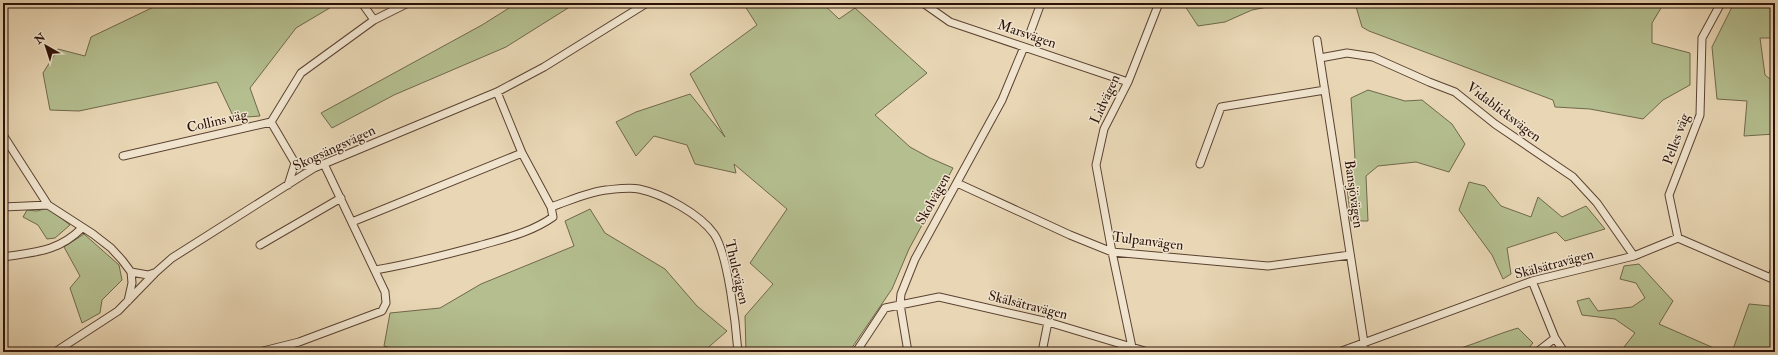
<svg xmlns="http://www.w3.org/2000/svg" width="1778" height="355" font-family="'IM FELL Double Pica',serif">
  <rect width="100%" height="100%" fill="#e8d6b4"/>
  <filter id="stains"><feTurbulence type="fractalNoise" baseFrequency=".005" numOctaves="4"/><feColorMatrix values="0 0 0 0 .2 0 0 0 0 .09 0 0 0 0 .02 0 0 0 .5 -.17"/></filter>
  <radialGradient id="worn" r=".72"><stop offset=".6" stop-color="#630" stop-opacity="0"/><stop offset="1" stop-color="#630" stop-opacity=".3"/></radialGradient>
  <path fill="#b4be8f" stroke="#70684b" d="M162,3H298L299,5L302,3H338L296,28L250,88L260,116L234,118L217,82L79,111L50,110L43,73L58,49L85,56L91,37Z
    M517,3H576L506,47L394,95L332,128L321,113L482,25Z
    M743,3H822L839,19L855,8L927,73L875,115L910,147L930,158L953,168L909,249L892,289L849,352H746L745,316L773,284L750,263L787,209L734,164L736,173L695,164L687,145L654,136L636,156L616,122L636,112L690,94L725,137L690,74L757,25Z
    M1183,3H1265L1268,7L1252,10L1225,22L1198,26Z
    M1355,3H1664L1652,23V43L1690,53V85L1663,100L1643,119L1590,109L1555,107L1553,100L1369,31L1362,27Z
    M1734,3H1775V38H1760L1765,75L1775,83V134L1744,136L1747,101L1717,99L1712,47Z
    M1368,90L1405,101L1422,100L1452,124L1465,144L1449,172L1416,162L1378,166L1366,176L1368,221H1351L1347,188L1355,159L1351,98Z
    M1469,182L1485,186L1501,206L1531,217L1538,197L1562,217L1586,206L1605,229L1565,241L1556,232L1507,248L1511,274L1503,279L1492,255L1459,210Z
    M48,208L70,225L55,238L47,239L38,225L23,217L27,210L37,211Z
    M590,209L605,233L665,269L697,306L727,331L703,352H405L384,346L390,313L440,308L481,284L574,246L565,221Z
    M84,234L119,265L122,280L102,300L100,313L82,323L70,288L80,276L64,247Z
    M1639,264L1673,301L1659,324L1723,352H1620L1635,333L1615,319L1582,315L1577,301L1589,298L1598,311L1632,307L1645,298L1636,283L1620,279L1624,266Z
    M1749,304L1770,306L1775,315V352H1732Z
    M1518,328L1533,343L1525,352H1447C1471,346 1494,335 1518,328Z"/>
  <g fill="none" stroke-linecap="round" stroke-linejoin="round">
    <defs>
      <path id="minor" d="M362,3L374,20
        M923,3L950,22L1128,82
        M1030,33L1041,3
        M1317,40L1364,343V352
        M1320,58L1347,53L1373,57L1429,82L1455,92L1495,124L1573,177L1597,203L1634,256
        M271,122L301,73L374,20L408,3
        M3,135L48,205L93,234L111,248L122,260L131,272L132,283L128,301
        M123,156L271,122L295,163L288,185
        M295,163L314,168
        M1200,164L1221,107L1325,90
        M957,183L1070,235L1112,252L1268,266L1350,255
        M3,207L48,205
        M551,207C569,201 588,192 606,190C617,189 629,187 639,189C663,194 700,214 714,234C728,254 736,326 738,352
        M352,222L522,153
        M1678,238L1669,195L1700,115L1702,38L1721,3
        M260,245L341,198
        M3,257C35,252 58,252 82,228
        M375,270C412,264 445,255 482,245C506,238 532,232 553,217L551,207L522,153L497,92
        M131,272L148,275L154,273
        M1771,278L1775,269
        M1532,281L1555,338L1564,352
        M55,352L118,311L155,273L172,258L314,168L497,92L544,67L647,3
        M259,352L299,342L382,311L386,303L385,292L324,164
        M856,352L885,308L939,297L1048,322L1148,352
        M908,352L900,304L901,294L915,259L1002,100L1024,47
        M1042,352L1048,322
        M1133,352L1112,252L1096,165L1104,129L1128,82L1159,3
        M1339,352L1532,281L1634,256L1678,238L1775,280
        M1537,352L1555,338"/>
    </defs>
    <use href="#minor" stroke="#5b4232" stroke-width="9"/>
    <use href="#minor" stroke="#f0e4ce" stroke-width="7"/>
  </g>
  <g text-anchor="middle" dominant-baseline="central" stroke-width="3" stroke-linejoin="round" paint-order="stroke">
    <g font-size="14" fill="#2c1107" stroke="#f0e4ce">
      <text transform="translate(1027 34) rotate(19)">Marsvägen</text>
      <text transform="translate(1105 99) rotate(-65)">Lidvägen</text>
      <text transform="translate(1504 112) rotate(37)">Vidablicksvägen</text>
      <text transform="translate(217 121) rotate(-13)">Collins väg</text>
      <text transform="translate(1676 139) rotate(-70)">Pelles väg</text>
      <text transform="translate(334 148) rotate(-25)">Skogsängsvägen</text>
      <text transform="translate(1354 194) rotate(82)">Bansjövägen</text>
      <text transform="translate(933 199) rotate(-61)">Skolvägen</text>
      <text transform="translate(1148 241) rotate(7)">Tulpanvägen</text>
      <text transform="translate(1554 264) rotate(-15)">Skälsätravägen</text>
      <text transform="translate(737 272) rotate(77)">Thulevägen</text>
      <text transform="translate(1028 305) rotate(14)">Skälsätravägen</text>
    </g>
  </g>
  <rect width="1778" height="355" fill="none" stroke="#e8d6b4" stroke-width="16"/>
  <rect x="4" y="4" width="1770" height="347" fill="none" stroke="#2c1107" stroke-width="2"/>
  <rect x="8" y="8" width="1762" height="339" fill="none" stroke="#2c1107"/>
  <g transform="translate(46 46) rotate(321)" stroke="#f0e4ce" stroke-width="3" paint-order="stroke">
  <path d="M0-3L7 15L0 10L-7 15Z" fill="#2c1107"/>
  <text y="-6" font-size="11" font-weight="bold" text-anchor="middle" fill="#2c1107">N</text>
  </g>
  <rect width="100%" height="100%" filter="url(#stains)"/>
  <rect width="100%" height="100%" fill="url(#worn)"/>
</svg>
